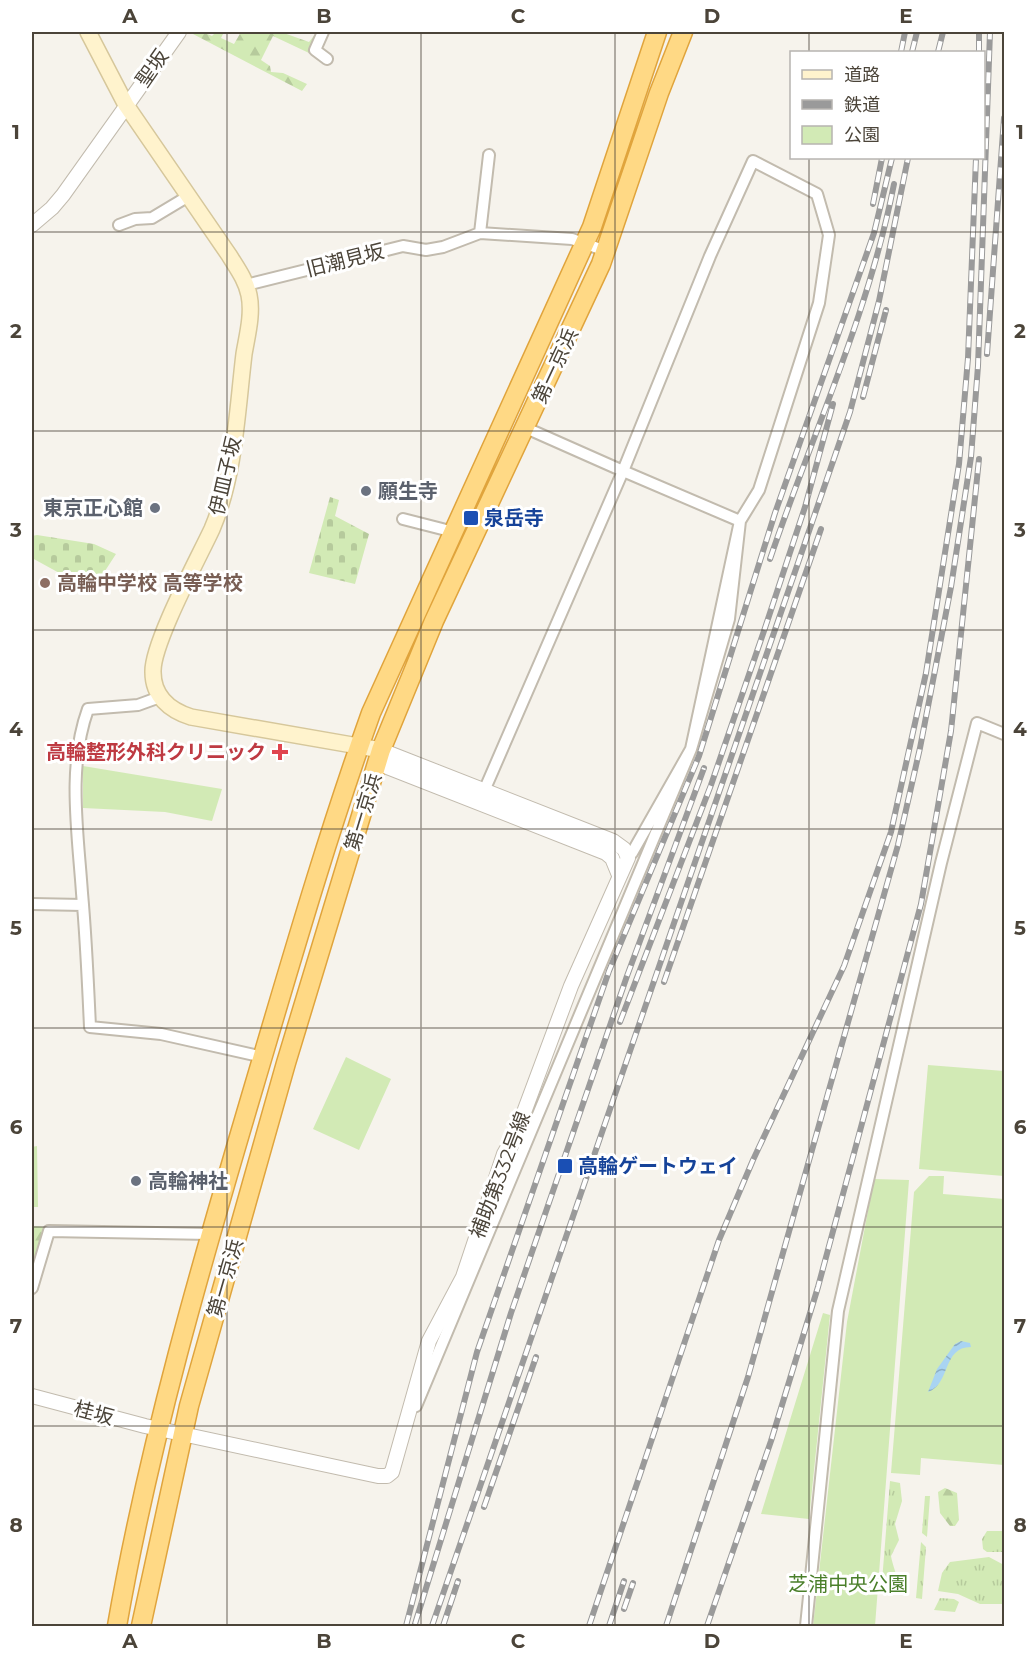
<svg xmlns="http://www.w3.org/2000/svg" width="1036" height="1658" font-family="Montserrat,'Noto Sans JP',sans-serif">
  <defs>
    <pattern id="grass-tufts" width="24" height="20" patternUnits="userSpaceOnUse" patternTransform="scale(1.5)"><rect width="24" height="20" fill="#d2eab5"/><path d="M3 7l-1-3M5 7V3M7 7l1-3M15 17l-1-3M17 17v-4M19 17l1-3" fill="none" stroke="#b6ca9c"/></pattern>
    <pattern id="forest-firs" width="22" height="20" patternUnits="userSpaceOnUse" patternTransform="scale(1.5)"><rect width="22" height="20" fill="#d2eab5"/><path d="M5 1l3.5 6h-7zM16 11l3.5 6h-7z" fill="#b6ca9c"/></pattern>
    <pattern id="cemetery-stones" width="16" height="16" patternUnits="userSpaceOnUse" patternTransform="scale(1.5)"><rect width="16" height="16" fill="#d2eab5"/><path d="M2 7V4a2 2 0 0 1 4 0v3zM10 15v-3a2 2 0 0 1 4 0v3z" fill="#b6ca9c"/></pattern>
    <pattern id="water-waves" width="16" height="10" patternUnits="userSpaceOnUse" patternTransform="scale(1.5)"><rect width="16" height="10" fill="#a9d4f2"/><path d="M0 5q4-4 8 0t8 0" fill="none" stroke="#8caec5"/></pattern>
  </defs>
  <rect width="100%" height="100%" fill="#f6f3ec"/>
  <path fill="url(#grass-tufts)" d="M890,1481L900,1483L902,1501L895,1524L899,1540L891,1556C893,1569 903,1584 892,1595L881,1594Z
    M925,1496H930L927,1537L922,1533Z
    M987,1531H1004V1552H987L983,1549L982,1539Z
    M921,1542L926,1547L922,1599L916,1598Z
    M989,1557L1004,1565V1604H980L958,1594L938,1591L942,1573L950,1562Z
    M940,1598L954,1599L959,1602L955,1612L934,1610Z"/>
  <path fill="url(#forest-firs)" d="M194,32H203L212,36L216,32H224L221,38L234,44L241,32H281L309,42L317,32L309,53L273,36L261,60L270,66L271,72L283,73L307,84L302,91L193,34Z
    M32,1226L45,1227L32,1272Z
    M945,1488L957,1493L959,1520L955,1526H950L940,1513L938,1492Z"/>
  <path fill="url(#cemetery-stones)" d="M330,497L339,500L335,516L369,534L355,584L309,573Z
    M37,535L94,544L116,554L92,591L32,558V536Z
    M37,1146L38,1207H32V1147Z"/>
  <path fill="#d2eab5" d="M83,766L222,789L212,821L165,812L83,808Z
    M346,1057L391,1079L359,1150L313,1129Z
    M928,1065L1004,1071V1176L919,1169Z
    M929,1176H944L943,1194L1004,1199V1465L921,1458L920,1475L891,1473L914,1192Z
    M874,1179L909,1180L875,1626H813L847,1322Z
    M823,1313L830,1315L809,1519L761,1514Z"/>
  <path fill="url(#water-waves)" d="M961,1341L970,1343L971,1347C942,1347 951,1384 928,1392L937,1369L955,1344Z"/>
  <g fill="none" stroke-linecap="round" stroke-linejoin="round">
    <defs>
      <path id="minor" d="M323,32L315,50L327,59
        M119,225L135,219L152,218L187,197
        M480,233L489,155
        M246,285L403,246L426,250L443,247L480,233L572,239L606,251
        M403,519L454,532
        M160,697L138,705L88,709C67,767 78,833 82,893C86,937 88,982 90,1027L161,1034L263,1057
        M478,788L484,791L623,471L740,521L759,490L819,303L829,235L817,194L753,161L710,256L623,471L526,428
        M32,904L83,905
        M32,1288L49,1231L210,1234
        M416,1406L691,749L740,521L729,619L691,749L632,853L621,849
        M806,1626L838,1311L941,863L977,723L1004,734"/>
      <path id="tertiary" d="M32,225L52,208L63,195L179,32
        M377,763L606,853L612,858L619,875
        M32,1396L145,1426L378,1476H387L392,1472L429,1341L463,1277L504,1154L517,1131L571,986L628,858L624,849L613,841L381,750"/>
      <path id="secondary" d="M88,32L126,105L229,255C237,268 246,280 249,295C253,314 247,336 244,354C237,412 235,475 212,529C198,559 152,644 153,672C153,696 169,710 191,717L381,750"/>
      <path id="trunk" d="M117,1626C149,1443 201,1265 254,1086C291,961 327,836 371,713L592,227L657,32
        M141,1626L189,1406L286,1063L381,750L434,621L601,264L659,93L683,32"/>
    </defs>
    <use href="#minor" stroke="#c2bbae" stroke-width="14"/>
    <use href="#tertiary" stroke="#c2bbae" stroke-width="16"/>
    <use href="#secondary" stroke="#d6c79b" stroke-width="18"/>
    <use href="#trunk" stroke="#e0a43c" stroke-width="21"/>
    <use href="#minor" stroke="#fff" stroke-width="10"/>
    <use href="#tertiary" stroke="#fff" stroke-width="14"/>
    <use href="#secondary" stroke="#fff3cd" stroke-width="15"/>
    <use href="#trunk" stroke="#ffd985" stroke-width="18"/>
    <defs>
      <path id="rail" d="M901,52L905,32
        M912,52L917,32
        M938,52L943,32
        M979,52V32
        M873,204L882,158
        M987,354L1004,118
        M863,397L886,310
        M770,559C812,435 869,313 894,184
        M664,982L821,529
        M620,1022L711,785L765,628L805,507L833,404
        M484,1507L536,1357
        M624,1609L633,1583
        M415,1624L511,1313L627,976L704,768
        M406,1626L477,1352L609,971L699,756L775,513L874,233L892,158
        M432,1626L850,412L879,301L908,158
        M443,1626L458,1581
        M589,1626L719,1240L753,1160L844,966L891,832L926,673L959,464L968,358L976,158
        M609,1626L624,1581
        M666,1626L748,1377L898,845L920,748L951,587L971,457L978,366L990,32
        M707,1626L771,1441L818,1287L921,904L951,731L979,459"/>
    </defs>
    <use href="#rail" stroke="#9a9a9a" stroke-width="6"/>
    <use href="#rail" stroke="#fff" stroke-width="4" stroke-dasharray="11" stroke-linecap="butt"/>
  </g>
  <path fill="none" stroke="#4b4439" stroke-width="1.5" stroke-opacity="0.55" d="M227,32V1626M421,32V1626M615,32V1626M809,32V52M809,158V1626M32,232H1004M32,431H1004M32,630H1004M32,829H1004M32,1028H1004M32,1227H1004M32,1426H1004"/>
  <g fill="#6b7280" stroke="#fff" stroke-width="2">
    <circle cx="366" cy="491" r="6"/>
    <circle cx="155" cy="508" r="6"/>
    <circle cx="136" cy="1181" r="6"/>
  </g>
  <g fill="#1a4fb4" stroke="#fff" stroke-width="2">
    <rect x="463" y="510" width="16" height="16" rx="3"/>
    <rect x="557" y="1158" width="16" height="16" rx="3"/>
  </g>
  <circle fill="#8d6e63" stroke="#fff" stroke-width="2" cx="45" cy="583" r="6"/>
  <path fill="#e0444e" stroke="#fff" stroke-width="2" d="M277 743h6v6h6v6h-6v6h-6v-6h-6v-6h6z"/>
  <g text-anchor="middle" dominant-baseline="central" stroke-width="6" stroke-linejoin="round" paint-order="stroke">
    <g font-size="20" fill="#4b4439" stroke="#fff">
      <text transform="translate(152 68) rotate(-55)">聖坂</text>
      <text transform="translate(345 260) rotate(-14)">旧潮見坂</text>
      <text transform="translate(555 366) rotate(-65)">第一京浜</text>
      <text transform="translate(225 476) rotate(-77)">伊皿子坂</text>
      <text transform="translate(363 812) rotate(-73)">第一京浜</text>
      <text transform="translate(500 1175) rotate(-69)">補助第332号線</text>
      <text transform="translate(225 1278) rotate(-74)">第一京浜</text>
      <text transform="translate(94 1413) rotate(15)">桂坂</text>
    </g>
    <g font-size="20" font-weight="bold" fill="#5b616d" stroke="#fff" text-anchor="start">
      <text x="378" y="491">願生寺</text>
      <text x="143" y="508" text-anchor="end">東京正心館</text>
      <text x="148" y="1181">高輪神社</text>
    </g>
    <g font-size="20" font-weight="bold" fill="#164399" stroke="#fff" text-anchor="start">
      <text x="484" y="518">泉岳寺</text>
      <text x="578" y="1166">高輪ゲートウェイ</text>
    </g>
    <g font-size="20" font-weight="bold" fill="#785e54" stroke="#fff" text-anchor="start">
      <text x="57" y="583">高輪中学校 高等学校</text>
    </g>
    <g font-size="20" font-weight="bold" fill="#be3a42" stroke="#fff" text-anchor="end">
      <text x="266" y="752">高輪整形外科クリニック</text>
    </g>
    <g font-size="20" fill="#4a7f2a" stroke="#fff">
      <text x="848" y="1584">芝浦中央公園</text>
    </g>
  </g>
  <rect width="1036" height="1658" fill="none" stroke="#ffffff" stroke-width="66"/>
  <rect x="790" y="51" width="195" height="108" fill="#ffffff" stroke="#b7b4b0" stroke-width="1.5"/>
  <rect x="802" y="70" width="30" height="9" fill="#fff3cd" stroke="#b7b4b0" stroke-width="1.5"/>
  <text x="844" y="81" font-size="18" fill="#4b4439">道路</text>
  <rect x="802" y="100" width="30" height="9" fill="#9a9a9a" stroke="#b7b4b0" stroke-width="1.5"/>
  <text x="844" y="111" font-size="18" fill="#4b4439">鉄道</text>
  <rect x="802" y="126" width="30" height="18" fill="#d2eab5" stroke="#b7b4b0" stroke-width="1.5"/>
  <text x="844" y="141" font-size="18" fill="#4b4439">公園</text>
  <rect x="33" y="33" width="970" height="1592" fill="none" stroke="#4b4439" stroke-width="2"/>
  <g font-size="20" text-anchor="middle" font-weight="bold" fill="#4b4439">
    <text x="130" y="23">A</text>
    <text x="324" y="23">B</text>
    <text x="518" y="23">C</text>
    <text x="712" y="23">D</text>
    <text x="906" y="23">E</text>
    <text x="16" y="139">1</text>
    <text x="1020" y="139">1</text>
    <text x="16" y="338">2</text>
    <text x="1020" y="338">2</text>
    <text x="16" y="537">3</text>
    <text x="1020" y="537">3</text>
    <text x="16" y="736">4</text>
    <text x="1020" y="736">4</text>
    <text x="16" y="935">5</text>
    <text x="1020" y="935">5</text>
    <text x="16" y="1134">6</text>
    <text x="1020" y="1134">6</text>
    <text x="16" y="1333">7</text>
    <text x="1020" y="1333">7</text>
    <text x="16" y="1532">8</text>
    <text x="1020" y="1532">8</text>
    <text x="130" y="1648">A</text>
    <text x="324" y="1648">B</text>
    <text x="518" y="1648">C</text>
    <text x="712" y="1648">D</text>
    <text x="906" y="1648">E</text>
  </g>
</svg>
